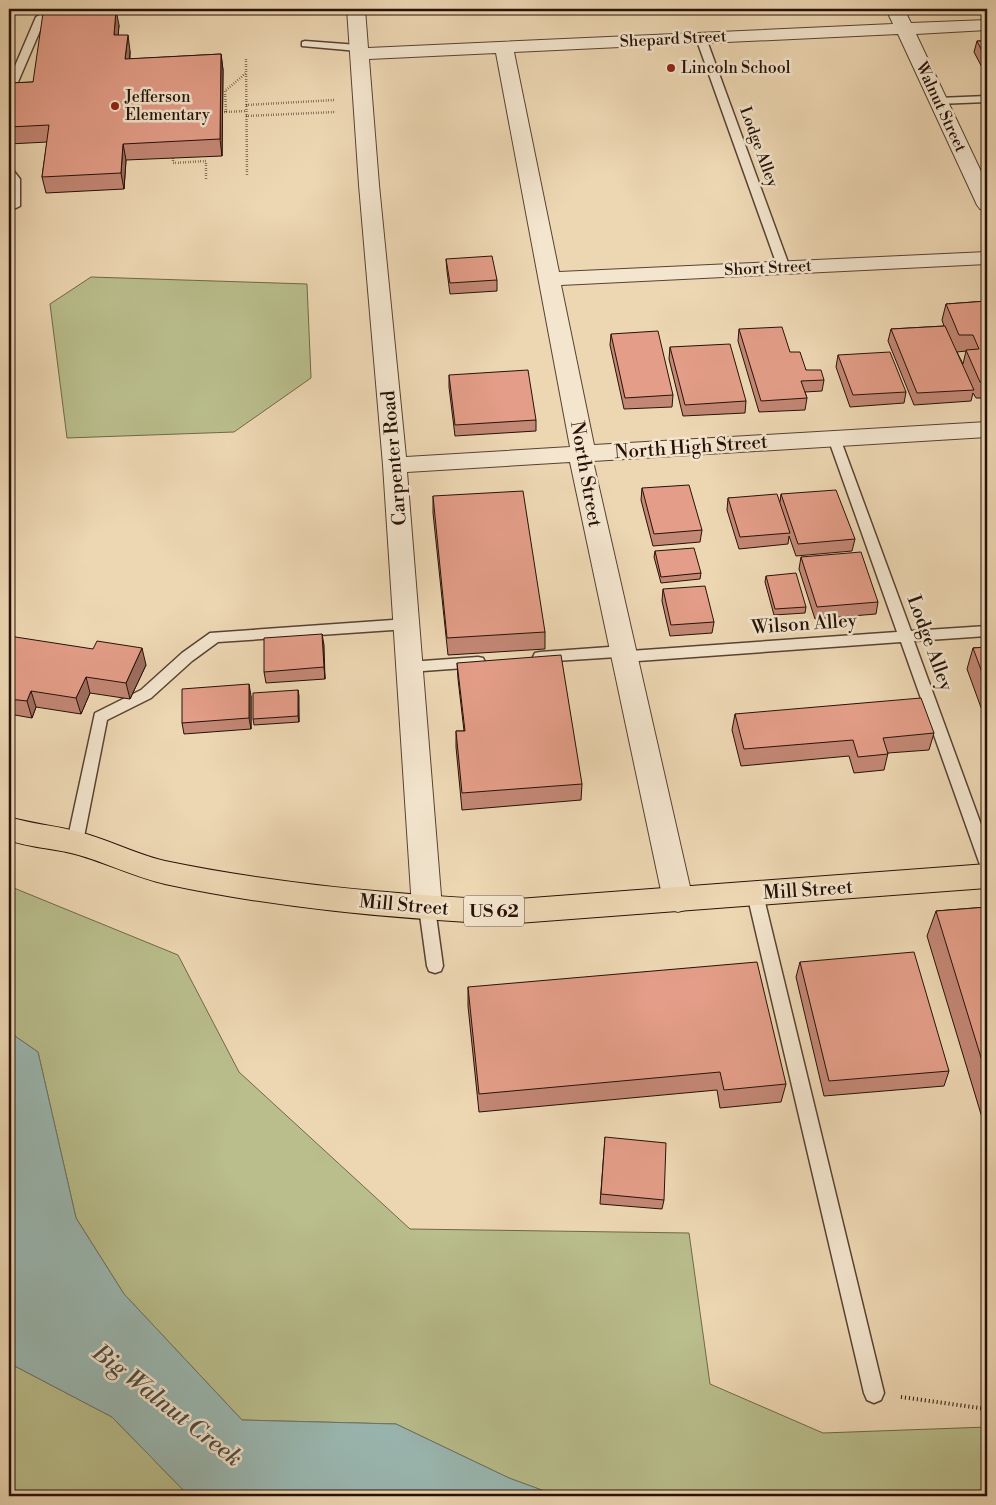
<svg xmlns="http://www.w3.org/2000/svg" width="996" height="1505" font-family="'Libre Bodoni',serif">
  <rect width="100%" height="100%" fill="#edd7b3"/>
  <filter id="stains"><feTurbulence type="fractalNoise" baseFrequency=".004" numOctaves="4"/><feColorMatrix values="0 0 0 0 .2 0 0 0 0 .09 0 0 0 0 .02 0 0 0 .5 -.17"/></filter>
  <radialGradient id="worn" r=".72"><stop offset=".6" stop-color="#630" stop-opacity="0"/><stop offset="1" stop-color="#630" stop-opacity=".3"/></radialGradient>
  <path fill="#b9be8c" stroke="#706849" d="M91,277L307,284L311,378L234,432L67,438L50,304Z
    M9,886L178,955L239,1072L410,1229L689,1233L710,1384L823,1433L987,1427V1496H558L509,1478L396,1424L242,1420L124,1294L76,1218L38,1052L9,1032Z
    M9,1363L112,1417L189,1496H9Z"/>
  <path fill="#9ab8b2" stroke="#6c756d" d="M9,1032L38,1052L76,1218L124,1294L242,1420L396,1424L509,1478L558,1496H189L112,1417L9,1363Z"/>
  <g fill="none" stroke-linecap="round" stroke-linejoin="round">
    <defs>
      <path id="service" d="M51,9H63L45,19L18,82L13,88L9,89V80L36,17Z
        M701,35L706,38L790,268L788,270H780L778,268L696,38Z
        M305,41L358,45L363,48L358,51L302,46V42Z
        M987,96V102L938,104L933,101L938,98Z
        M9,169L13,170L20,179V206L14,209L9,206Z
        M834,434L840,438L911,631L987,626V636L914,641L987,841V868L981,867L979,862L901,642L624,662L619,661L617,657L540,662L535,661L533,657L535,653L540,652L623,646L628,647L630,651L897,632L828,438Z
        M407,619L412,620L414,624L412,628L407,629L218,642L192,661L151,698L107,720L83,842L81,846L75,848L69,846L67,842L95,713L141,690L182,653L210,633Z
        M478,657L483,658L485,662L483,666L478,667L409,672L404,671L402,667L404,663L409,662Z
        M755,887L761,889L763,894L884,1393L881,1400L874,1403L867,1400L864,1393L747,894L749,889Z
        M427,901L433,903L435,908L443,966L441,971L435,973L429,971L427,966L419,908L421,903Z"/>
      <path id="minor" d="M347,9H365L368,48L893,24L886,9H904L911,23L987,20V30L916,34L987,184V211L980,209L977,205L898,34L514,52L559,272L987,252V264L561,285L594,445L987,422V437L593,461L693,900L688,909L678,912L668,909L663,900L570,462L407,472L442,908L437,917L427,920L417,917L412,908L383,465L359,185ZM496,53L570,447L406,457L379,185L369,59Z"/>
      <path id="trunk" d="M9,817C31,824 53,825 75,831C106,838 134,854 165,861C276,884 390,894 503,900L987,864V888L503,924C390,918 276,908 165,884C134,877 105,862 75,854C53,848 30,848 9,840Z"/>
    </defs>
    <use href="#service" stroke="#584231" stroke-width="3"/>
    <use href="#minor" stroke="#584231" stroke-width="2"/>
    <use href="#trunk" stroke="#271106" stroke-width="2"/>
    <path stroke="#271106" stroke-width="2.5" stroke-dasharray="0.5 2" stroke-linecap="butt" d="M14,9L15,16
      M246,59L247,175
      M246,105L335,100
      M224,112L246,111
      M226,112L225,91L246,73
      M246,116L336,112
      M173,158V163L206,161V180"/>
    <path stroke="#271106" stroke-width="4" stroke-dasharray="1 3" stroke-linecap="butt" d="M901,1397L987,1409"/>
    <use href="#service" fill="#f3e5ce" fill-rule="evenodd"/>
    <use href="#minor" fill="#f3e5ce" fill-rule="evenodd"/>
    <use href="#trunk" fill="#edd7b3" fill-rule="evenodd"/>
  </g>
  <path fill="#c38775" stroke="#271106" fill-rule="evenodd" d="M119,25L118,35L130,51V59L221,54L223,70L222,156L126,160L124,189L46,193L42,177L47,142L9,144V83L33,82Z
    M977,41H987V77L974,52Z
    M446,259L497,280V291L450,294L447,271Z
    M987,301V398H976L973,393L971,401L914,405L888,341L891,329L944,326L942,320L946,304ZM966,351L963,364L957,352Z
    M739,329L790,352L806,370L824,380L822,391L805,392L807,398L805,410L759,412L738,341Z
    M611,334L673,395L672,407L624,409L610,345Z
    M670,347L746,401L745,413L683,416L669,359Z
    M838,355L906,392L904,403L850,407L836,367Z
    M449,375L536,420V431L455,436L449,387Z
    M987,478V507L982,495Z
    M642,488L702,530L700,542L653,546L641,500Z
    M781,494L855,539L852,551L796,556L789,536L788,544L739,549L727,510L728,498L780,502Z
    M433,496L545,632V649L448,655L433,513Z
    M655,551L701,573L700,579L661,583L654,557Z
    M801,557L878,602L876,614L815,619L799,569Z
    M766,576L806,607L805,613L774,615L765,582Z
    M663,589L714,622L712,633L670,636L662,601Z
    M322,634L325,679L266,683L264,672Z
    M9,638L146,665L130,699L90,693L81,714L36,707L32,718L9,714Z
    M987,647V724L967,669L973,648Z
    M457,663L582,784L581,800L462,810L456,747V731H464L458,679Z
    M298,690L299,722L254,725L253,719Z
    M251,696V729L184,734L182,723Z
    M735,714L934,733L929,750L888,753L884,770L854,773L849,756L741,766L732,730Z
    M987,907V1134L927,936L936,911Z
    M800,962L949,1071L944,1086L824,1096L796,977Z
    M468,987L786,1084L781,1102L720,1108L717,1090L479,1112L468,1006Z
    M605,1137L664,1200L662,1209L600,1204Z"/>
  <path fill="#9f6e5f" stroke="#271106" d="M116,10L119,25L117,51L114,35Z
    M128,35L130,51L128,75L125,59Z
    M221,54L223,70L222,156L220,139Z
    M123,144L126,160L124,189L121,173Z
    M322,634L324,645L325,679L324,667Z
    M142,648L146,665L130,699L126,683Z
    M86,677L90,693L81,714L76,698Z
    M249,684L251,696V729L249,718Z
    M298,690L299,696V722L298,716Z
    M31,691L36,707L32,718L27,701Z"/>
  <path fill="#e39d88" stroke="#271106" d="M116,10L114,35H128L125,59L221,54L220,139L123,144L121,173L42,177L49,125L9,127V83L33,82L43,13Z
    M977,41H987V61Z
    M492,256L497,280L450,283L446,259Z
    M987,301V381L980,382L966,350L979,349L973,335H959L946,304Z
    M945,326L974,390L917,393L891,329Z
    M782,327L790,352H800L806,370H821L824,380L801,381L807,398L761,401L739,329Z
    M658,331L673,395L625,398L611,334Z
    M730,344L746,401L685,405L670,347Z
    M890,352L906,392L853,395L838,355Z
    M528,370L536,420L455,425L449,375Z
    M689,485L702,530L654,534L642,488Z
    M836,490L855,539L798,544L781,494Z
    M523,491L545,632L447,638L433,496Z
    M777,494L790,533L740,537L728,498Z
    M694,548L701,573L661,577L655,551Z
    M861,552L878,602L817,607L801,557Z
    M796,573L806,607L775,609L766,576Z
    M705,586L714,622L671,625L663,589Z
    M322,634L324,667L264,672V638Z
    M9,636L93,649L97,641L142,648L126,683L86,677L76,698L31,691L27,701L9,699Z
    M987,647V686L973,648Z
    M561,655L582,784L462,793L456,731H465L457,663Z
    M249,684V718L182,723V689Z
    M298,690V716L253,719V693Z
    M921,698L934,733L883,738L888,754L858,757L853,740L744,749L735,714Z
    M987,907V1077L936,911Z
    M914,952L949,1071L829,1081L800,962Z
    M757,962L786,1084L724,1090L720,1072L479,1094L468,987Z
    M605,1137L666,1143L664,1200L601,1194Z"/>
  <g fill="#8f2418" stroke="#f3e5ce" stroke-width="2">
    <circle cx="671" cy="68" r="5"/>
    <circle cx="115" cy="106" r="5"/>
  </g>
  <g text-anchor="middle" dominant-baseline="central" stroke-width="5" stroke-linejoin="round" paint-order="stroke">
    <g font-size="16" fill="#271106" stroke="#f3e5ce">
      <text transform="translate(673 39) rotate(-3)">Shepard Street</text>
      <text transform="translate(941 107) rotate(65)">Walnut Street</text>
      <text transform="translate(759 147) rotate(70)">Lodge Alley</text>
      <text transform="translate(768 268) rotate(-3)">Short Street</text>
    </g>
    <g font-size="16" fill="#271106" stroke="#f3e5ce" text-anchor="start">
      <text x="681" y="68">Lincoln School</text>
      <text x="125" y="97">Jefferson<tspan x="125" dy="18">Elementary</tspan></text>
    </g>
    <rect fill="#f3e5ce" stroke="#645142" stroke-width="1" x="464" y="895.5" width="60" height="31" rx="4"/>
    <g font-size="18" font-weight="bold" fill="#271106">
      <text x="494" y="911">US 62</text>
    </g>
    <g font-size="19" fill="#271106" stroke="#f3e5ce">
      <text transform="translate(691 447) rotate(-4)">North High Street</text>
      <text transform="translate(394 458) rotate(-95)">Carpenter Road</text>
      <text transform="translate(586 474) rotate(80)">North Street</text>
      <text transform="translate(804 624) rotate(-4)">Wilson Alley</text>
      <text transform="translate(930 643) rotate(70)">Lodge Alley</text>
      <text transform="translate(808 890) rotate(-4)">Mill Street</text>
      <text transform="translate(404 905) rotate(5)">Mill Street</text>
    </g>
    <g font-size="24" font-style="italic" fill="#4f4b42" stroke="#f3e5ce">
      <text transform="translate(167 1406) rotate(38)">Big Walnut Creek</text>
    </g>
  </g>
  <rect width="996" height="1505" fill="none" stroke="#edd7b3" stroke-width="30"/>
  <rect x="10" y="10" width="976" height="1485" fill="none" stroke="#271106" stroke-width="2.5"/>
  <rect x="15" y="15" width="966" height="1475" fill="none" stroke="#271106"/>
  <rect width="100%" height="100%" filter="url(#stains)"/>
  <rect width="100%" height="100%" fill="url(#worn)"/>
</svg>
